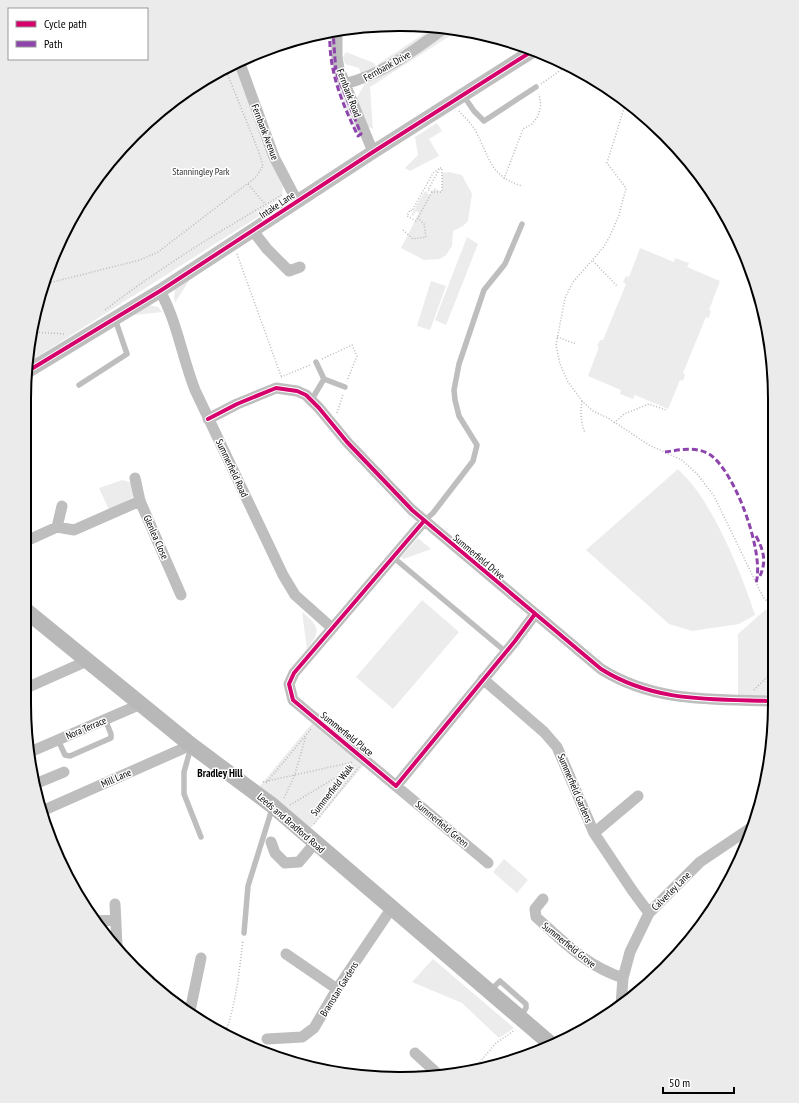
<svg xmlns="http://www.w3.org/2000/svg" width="799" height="1103" font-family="'PT Sans Narrow',sans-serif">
  <rect width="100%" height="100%" fill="#fff"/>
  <path fill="#ececec" d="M434,27H440L380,66L378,64Z
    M452,28L459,30L370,87L373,129L367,126L356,99L367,80L389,71Z
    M330,32H333L361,134L358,136C342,102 328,70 330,32Z
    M346,52L374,63L377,68L361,74L359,68L345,64L343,57Z
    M234,62L283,187L282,196L259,216L29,362L37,303L87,191L171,102Z
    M437,123L442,131L429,139L439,156L410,171L405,168L418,155L415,137Z
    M449,172L462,175L472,194L468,221L463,226L453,231L452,246L446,255L440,259L424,260L401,248L419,213L416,211L413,216L411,215L425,191L430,195L434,188L442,192V173Z
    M467,237L478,244L446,325L435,320Z
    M640,248L674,262L675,258L689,263L687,267L720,281L709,310L711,311L709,318L706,317L683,373L685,374L683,381L680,380L668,409L635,395L633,399L620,394L621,390L588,376L599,347L597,346L600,340H603L626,284L623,282L626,276L629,277Z
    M190,279L175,303L174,297L175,289Z
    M431,281L446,286L430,330L417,326Z
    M149,305L158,307L162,312L134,315Z
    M678,469C685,476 692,484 698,492C721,525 743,577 755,615L739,624L692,631L669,624L586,550Z
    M122,480L130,482L133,486V497L109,510L99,488Z
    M418,538L431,549L404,559L401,557Z
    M422,600L459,632L393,709L356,677Z
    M765,610H773L774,697L738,696V634Z
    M302,612C320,627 321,631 307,649Z
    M314,721L366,762L310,829L259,787Z
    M504,859L528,880L517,893L493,872Z
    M433,959L514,1028L499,1038L462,1003L412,982Z"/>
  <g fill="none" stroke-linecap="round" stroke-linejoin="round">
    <path stroke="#b9b9b9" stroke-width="1.5" stroke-dasharray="1 2" stroke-linecap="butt" d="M541,84L568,65
      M626,102L607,163L626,188L619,215L610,236L603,248L573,282L565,298L556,345L560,364L568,382L582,401L593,411L608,418L649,445L682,460L698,475L714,496L763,597L768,602L773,603
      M459,111C464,117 471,123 475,130C490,157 489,176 522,186
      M440,168H442V192H432L428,190Z
      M504,179L523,129L532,124L538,116L541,105L539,94
      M248,184L265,204
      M432,192L416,221L407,216L410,210L412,211L433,173L440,168
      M403,230L413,239L426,237L424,224L418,218
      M237,254L281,376
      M593,261L617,286
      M45,284L140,260L158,252L256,177L263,166L258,150L225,68
      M105,310C161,267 221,230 282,195
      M33,332L65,334
      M557,337L576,344
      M322,359L352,345L357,356L347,381
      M281,377L310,365
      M582,401C580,413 581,422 585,433
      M337,413L343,394
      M614,423L624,414L649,404L666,410
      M754,690L774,670
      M767,690L774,687
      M263,782L353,762
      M266,783L311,729
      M284,798L294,777L306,736
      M290,805L355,766
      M314,824L359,767
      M225,1034C236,1004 239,973 243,940
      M474,1069L496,1043L515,1030"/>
    <path stroke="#bebebe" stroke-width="5.5" d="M463,95L474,111L484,121L536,87
      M316,362L324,379
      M79,385L127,354L115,319
      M312,399L324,379L345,387
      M424,521L433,513L473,461L477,445L459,416L455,400L454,390L459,364L484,290L505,264L522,224
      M394,558L506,652
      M58,740L65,755L70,756L111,738V734L105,719
      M191,747L184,772V794L201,837
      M244,933L248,886L272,809
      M490,991L500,981L526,1004V1008L521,1016"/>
    <path stroke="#bebebe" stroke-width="11" d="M337,31V57L339,69L373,152
      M239,61L274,157L297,201
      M344,84C383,75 414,50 446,27
      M253,231L267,249L289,271L300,267
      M160,291C177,321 182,357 195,390L283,575L295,595L332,628
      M208,419L237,404L276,388L297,391L306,395L319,408L347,442L412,510L601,669C655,703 713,699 774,701
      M135,478L140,501L181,595
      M424,521L294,673L289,684L293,700L396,786L515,641L535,614
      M57,527L62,506
      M24,542L57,527L74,530L140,501
      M483,679L544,732L557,747L594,833L632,890L649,913
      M24,689L87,661
      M30,752L141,704
      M35,784L64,772
      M396,786L488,863
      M42,811L191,745
      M594,833L638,796
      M271,842L275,853L285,863L299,862L315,843
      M543,899L535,909L536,917C565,943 585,965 623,978
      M115,904L117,946
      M95,921L116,920
      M286,954L337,989
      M621,1005L623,978L630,952L649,913L700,862L752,827
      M190,1011L201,958
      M267,1039L302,1037L314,1028L337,989L391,909
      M415,1053L440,1076"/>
    <path stroke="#bebebe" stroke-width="14" d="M28,371L160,291L373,152L534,50"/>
    <path stroke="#b8b8b8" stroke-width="16" d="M24,609L191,745L273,806L552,1045"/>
    <path stroke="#8e44ad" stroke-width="3" stroke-dasharray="6 3" stroke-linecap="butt" d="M330,32C328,70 342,103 358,136L361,134L336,72L333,32
      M665,452C680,450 695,446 709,454C735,470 765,554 756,583
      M756,536C764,551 767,562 759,578"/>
    <defs>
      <path id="cycleway" d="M28,371L160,291L373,152L534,50
        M208,419L237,404L276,388L297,391L306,395L319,408L347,442L412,510L601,669C655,703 713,699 774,701
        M424,521L294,673L289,684L293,700L396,786L515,641L535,614"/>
    </defs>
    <use href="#cycleway" stroke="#fff" stroke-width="6"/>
    <use href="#cycleway" stroke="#d6006c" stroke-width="4"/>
  </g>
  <g text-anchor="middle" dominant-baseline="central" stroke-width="3" stroke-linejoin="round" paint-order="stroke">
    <g font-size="10" fill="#000" stroke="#fff">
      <text transform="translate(387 66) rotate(-29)">Fernbank Drive</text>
      <text transform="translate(349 93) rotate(69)">Fernbank Road</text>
      <text transform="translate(265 132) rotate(69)">Fernbank Avenue</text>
      <text transform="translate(277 205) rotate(-34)">Intake Lane</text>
      <text transform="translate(232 468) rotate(65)">Summerfield Road</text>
      <text transform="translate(156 537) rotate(66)">Glenlea Close</text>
      <text transform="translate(479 557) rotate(40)">Summerfield Drive</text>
      <text transform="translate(86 728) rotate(-23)">Nora Terrace</text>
      <text transform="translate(347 734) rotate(39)">Summerfield Place</text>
      <text transform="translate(116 778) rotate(-24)">Mill Lane</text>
      <text transform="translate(575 788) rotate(67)">Summerfield Gardens</text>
      <text transform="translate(332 790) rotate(-52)">Summerfield Walk</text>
      <text transform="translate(291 823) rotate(41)">Leeds and Bradford Road</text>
      <text transform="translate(442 824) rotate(40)">Summerfield Green</text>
      <text transform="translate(671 891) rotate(-45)">Calverley Lane</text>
      <text transform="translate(569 945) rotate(39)">Summerfield Grove</text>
      <text transform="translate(339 989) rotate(-58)">Bramstan Gardens</text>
    </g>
    <g font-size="10" fill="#333" stroke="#fff">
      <text x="201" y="171">Stanningley Park</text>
    </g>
    <g font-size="11" font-weight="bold" fill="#000" stroke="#fff">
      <text x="220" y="773">Bradley Hill</text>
    </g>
  </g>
  <path d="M0 0H799V1103H0ZM399 31H400A368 368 0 0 1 768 399V704A368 368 0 0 1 400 1072H399A368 368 0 0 1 31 704V399A368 368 0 0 1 399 31Z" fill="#ebebeb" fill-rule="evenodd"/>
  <path fill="none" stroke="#000" stroke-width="2" d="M399 31H400A368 368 0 0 1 768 399V704A368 368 0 0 1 400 1072H399A368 368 0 0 1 31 704V399A368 368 0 0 1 399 31Z"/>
  <rect x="8" y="8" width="140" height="52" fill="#ffffff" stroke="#999999"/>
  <rect x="16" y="21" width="20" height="6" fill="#d6006c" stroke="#999999"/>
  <text x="44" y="28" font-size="12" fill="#000000">Cycle path</text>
  <rect x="16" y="41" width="20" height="6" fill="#8e44ad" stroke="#999999"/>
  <text x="44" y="48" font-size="12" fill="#000000">Path</text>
  <path d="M663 1087v6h71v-6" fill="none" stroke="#000000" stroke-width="2"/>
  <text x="669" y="1087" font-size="12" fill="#000000" stroke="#ffffff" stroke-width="3" paint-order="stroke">50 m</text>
</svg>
